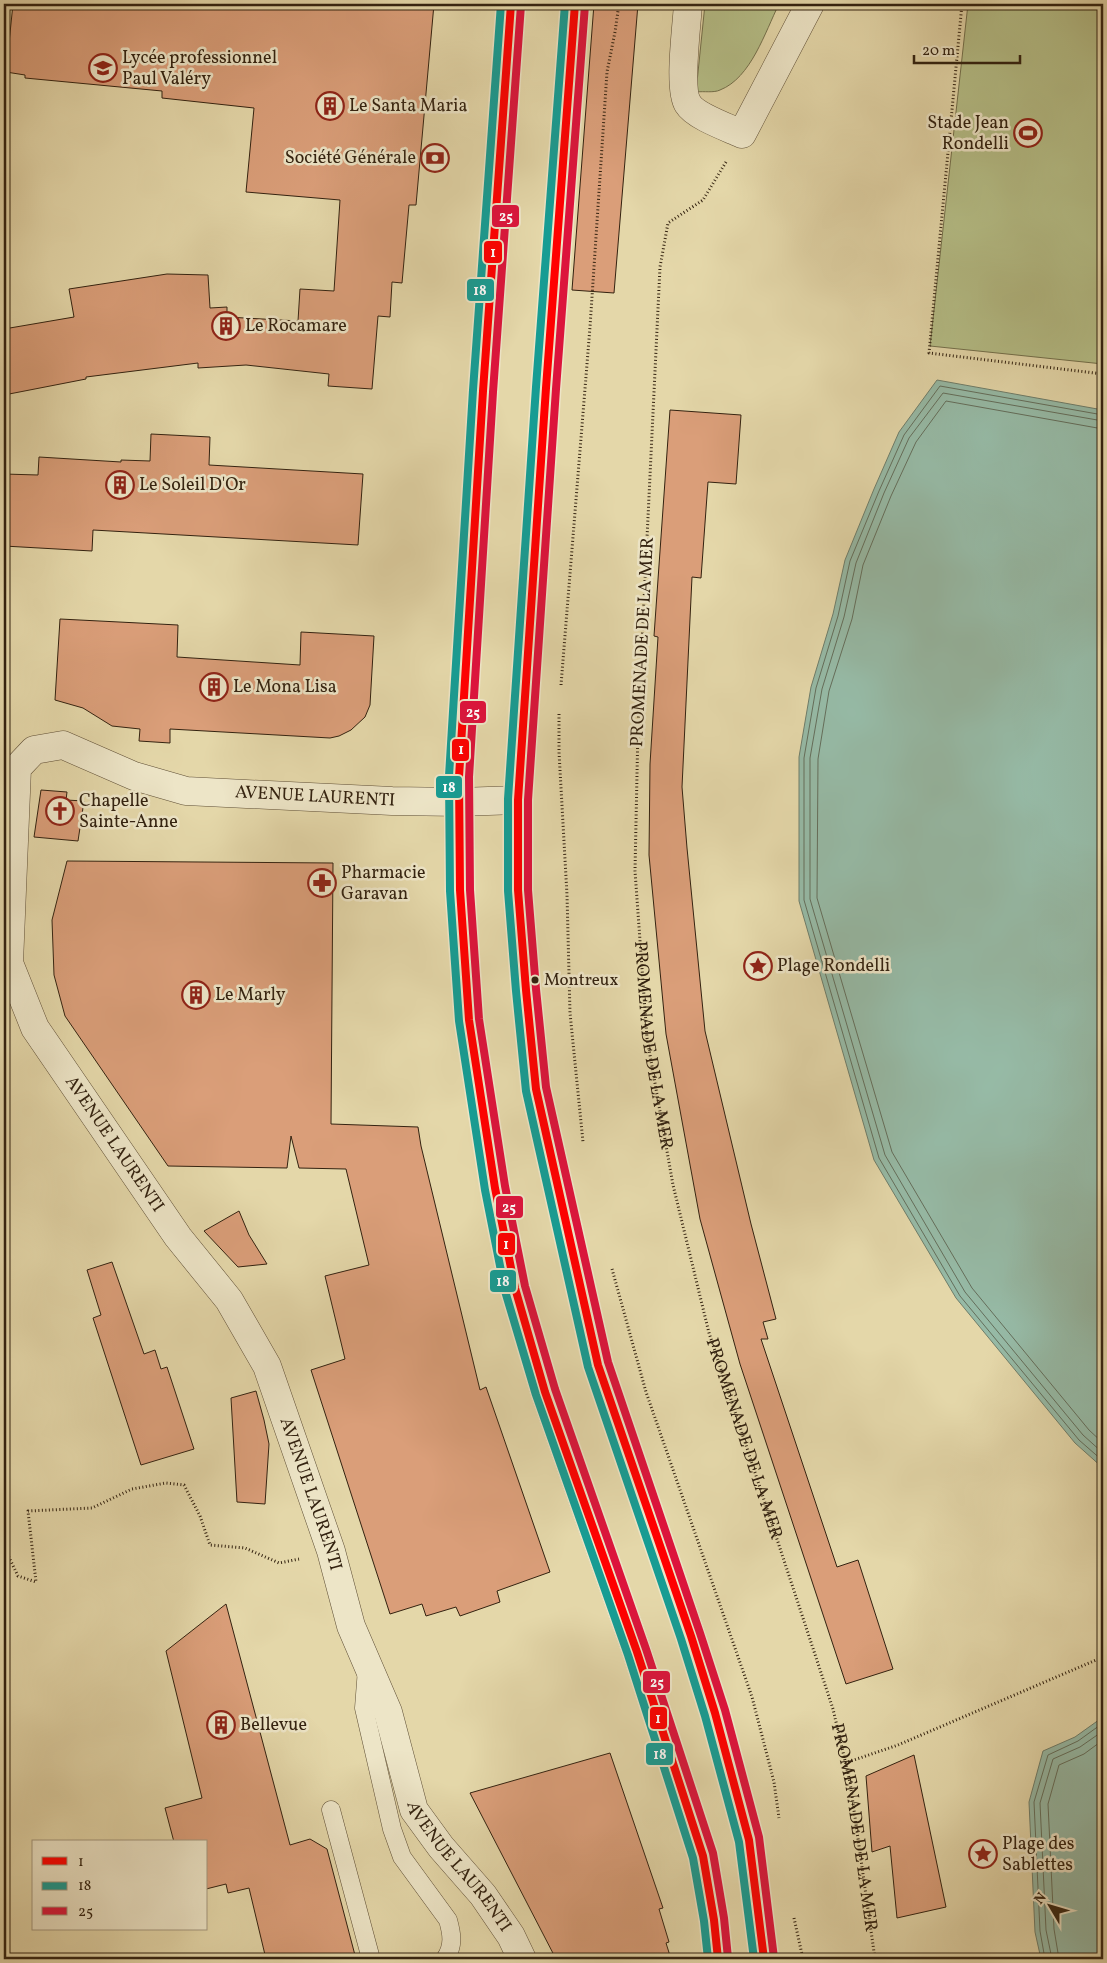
<svg xmlns="http://www.w3.org/2000/svg" width="1107" height="1963" font-family="Vollkorn,serif">
  <rect width="100%" height="100%" fill="#e4d7a9"/>
  <filter id="stains"><feTurbulence type="fractalNoise" baseFrequency=".004" numOctaves="4"/><feColorMatrix values="0 0 0 0 .2 0 0 0 0 .09 0 0 0 0 .02 0 0 0 .5 -.17"/></filter>
  <radialGradient id="worn" r=".72"><stop offset=".6" stop-color="#630" stop-opacity="0"/><stop offset="1" stop-color="#630" stop-opacity=".3"/></radialGradient>
  <path fill="#b5be87" stroke="#74704c" d="M705,4H779C765,32 751,78 720,90C714,93 704,91 696,92Z
    M968,4H1103V364L930,346Z"/>
  <path fill="#96baa6" stroke="#6e7d6a" d="M937,380L1103,410V1468L1075,1443L956,1298L874,1160L799,901V757L811,687L833,614L845,560L874,489L899,432Z
    M1103,1717V1959H1041L1035,1932L1029,1802L1043,1751L1075,1737Z"/>
  <g fill="none" stroke-linecap="round" stroke-linejoin="round">
    <path stroke="#646e5b" stroke-width="1" d="M1103,415L940,386L904,435L879,491L850,561L838,616L816,688L804,758V900L879,1158L960,1296L1079,1440L1103,1461
      M1103,421L943,393L909,438L884,493L856,563L844,617L822,689L810,758V899L885,1155L965,1292L1083,1435L1103,1453
      M1103,429L946,401L916,442L891,496L863,565L852,619L829,691L818,759L817,898L892,1152L972,1288L1089,1430L1103,1443
      M1045,1959L1040,1931L1034,1802L1048,1755L1078,1741L1103,1723
      M1052,1959L1046,1930L1040,1803L1053,1759L1080,1747L1103,1731
      M1059,1959L1054,1929L1048,1804L1059,1765L1084,1754L1103,1740"/>
  </g>
  <path fill="#da9e79" stroke="#332210" d="M13,4H434L416,205H409L402,283L392,282L390,317L378,316L372,389L328,386L329,374L246,365L198,368V363L86,377V379L4,395V329L74,317L69,289L167,274L208,275L210,308L227,307V317L298,321L300,289L334,291L340,200L246,192L254,108L162,98V91L25,78V75L6,72Z
    M594,4H638L614,293L572,290Z
    M670,410L741,415L736,484L708,482L701,578L692,577L682,787L687,848L705,1031L751,1224L776,1319L763,1322L768,1339H761L837,1567L858,1560L893,1669L846,1684L740,1364L700,1219L666,1034L649,855L650,764L658,637L654,636Z
    M151,434L210,437L209,465L363,474L358,545L93,530L92,551L4,546V474L38,475L39,457L121,462V460L150,461Z
    M60,619L178,625L177,657L300,665L301,632L374,636L370,705L365,717L351,730L339,736L330,738L170,729V743L139,741L140,729L112,726L83,708L55,700Z
    M41,790L67,792L66,800L84,801L78,841L34,837Z
    M67,861L333,863L331,1124L418,1127L421,1146L480,1390L486,1387L550,1572L497,1591L500,1602L460,1616L456,1607L426,1616L422,1604L390,1614L311,1370L345,1359L325,1276L369,1265L346,1169L299,1168L291,1136L287,1168L168,1166L65,1016L54,975L52,920Z
    M239,1211L249,1235L267,1264L238,1267L204,1231Z
    M112,1262L144,1354L155,1350L161,1369L167,1367L194,1449L141,1465L93,1318L101,1315L87,1270Z
    M256,1391L264,1420L269,1444L265,1504L237,1502L231,1398Z
    M226,1604L290,1845L310,1839L327,1849L356,1959H266L249,1888L228,1893L226,1884L206,1889V1842H174L165,1808L202,1798L166,1651Z
    M610,1753L663,1908L659,1909L669,1942L666,1943L671,1959H556L470,1793Z
    M914,1755L946,1907L897,1918L890,1846L872,1852L866,1776Z"/>
  <g fill="none" stroke-linecap="round" stroke-linejoin="round">
    <defs>
      <path id="lane" d="M367,1669L364,1708L392,1829L402,1857L448,1920C452,1934 454,1946 445,1959
        M331,1810L371,1959"/>
      <g id="street">
        <path d="M688,4C687,24 678,89 688,104C695,116 729,128 742,134L810,4"/>
        <path id="s2" d="M518,800L459,802L392,801L186,791L134,776L63,745L34,750L17,768L9,963L35,1028L178,1237L229,1300L267,1366L331,1551L351,1626L388,1712L414,1810L441,1847L483,1895L511,1936L522,1959"/>
      </g>
      <path id="primary" d="M511,4L483,391L459,777L460,890L469,1020L495,1188L515,1288L545,1392L637,1652L703,1856L714,1920L718,1959
        M575,4L546,388L518,800V890L526,990L536,1089L598,1365L691,1636L715,1713L749,1840L764,1959"/>
    </defs>
    <use href="#lane" stroke="#5f4f36" stroke-width="19"/>
    <use href="#street" stroke="#5f4f36" stroke-width="29"/>
    <use href="#primary" stroke="#332210" stroke-width="29"/>
    <g stroke="#332210" stroke-width="3" stroke-dasharray="1 2.5" stroke-linecap="butt">
      <path d="M962,4L929,353L1103,374"/>
      <path id="s1" d="M726,162L703,200L668,223L660,267L638,726L635,871L647,1038L673,1185L709,1333L833,1709L850,1782L875,1959"/>
      <path d="M561,685L590,327L607,72L615,32L619,4"/>
      <path d="M559,714V752L567,895L570,1013L583,1142"/>
      <path d="M612,1269L646,1392L752,1697L774,1782L779,1818"/>
      <path d="M4,1547L18,1576L36,1582L28,1511L92,1508L132,1489L166,1483L184,1485L200,1516L210,1545L245,1548L279,1563L299,1559"/>
      <path d="M845,1763L898,1745L1103,1657"/>
      <path d="M794,1918L803,1959"/>
    </g>
    <use href="#lane" stroke="#ede5c7" stroke-width="18"/>
    <use href="#street" stroke="#ede5c7" stroke-width="28"/>
    <use href="#primary" stroke="#e4d7a9" stroke-width="28"/>
    <defs>
      <path id="bus-1" d="M511,4L483,391L459,777L460,890L469,1020L495,1188L515,1288L545,1392L637,1652L703,1856L714,1920L718,1959
        M575,4L546,388L518,800V890L526,990L536,1089L598,1365L691,1636L715,1713L749,1840L764,1959"/>
      <path id="bus-2" d="M501,4L473,390L449,776L450,891L459,1021L485,1190L505,1291L536,1395L628,1655L693,1858L704,1921L708,1959
        M565,4L536,387L508,799V891L516,991L526,1091L588,1367L681,1639L705,1716L739,1842L754,1959"/>
      <path id="bus-3" d="M521,5L493,392L469,777L470,890L479,1019L505,1186L525,1286L555,1389L646,1649L713,1853L724,1918L728,1958
        M585,5L556,389L528,800V890L536,989L546,1087L608,1362L700,1633L725,1710L759,1837L774,1958"/>
    </defs>
    <use href="#bus-1" stroke="#ede5c7" stroke-width="11"/>
    <use href="#bus-2" stroke="#ede5c7" stroke-width="11"/>
    <use href="#bus-3" stroke="#ede5c7" stroke-width="11"/>
    <use href="#bus-1" stroke="#f00" stroke-width="8"/>
    <use href="#bus-2" stroke="#179c93" stroke-width="8"/>
    <use href="#bus-3" stroke="#dc143c" stroke-width="8"/>
  </g>
  <defs>
    <symbol id="school-ring" viewBox="-11 -11 22 22"><circle r="9.5" fill="#ede5c7" stroke="#8f2418" stroke-width="1.5"/><path d="M0-5L7-2L0 1L-7-2ZM-4 1L0 2.5L4 1V4Q0 6-4 4Z" fill="#8f2418"/></symbol>
    <symbol id="building-ring" viewBox="-11 -11 22 22"><circle r="9.5" fill="#ede5c7" stroke="#8f2418" stroke-width="1.5"/><path d="M-4-6H4V6H1V3H-1V6H-4ZM-2.5-4.3h1.7v1.8h-1.7ZM.8-4.3h1.7v1.8H.8ZM-2.5-1h1.7V.8h-1.7ZM.8-1h1.7V.8H.8Z" fill="#8f2418"/></symbol>
    <symbol id="stadium-ring" viewBox="-11 -11 22 22"><circle r="9.5" fill="#ede5c7" stroke="#8f2418" stroke-width="1.5"/><path d="M0-5a6.5 5 0 1 0 0 10a6.5 5 0 1 0 0-10ZM-3.5-1.8h7v3.6h-7Z" fill="#8f2418"/></symbol>
    <symbol id="bank-ring" viewBox="-11 -11 22 22"><circle r="9.5" fill="#ede5c7" stroke="#8f2418" stroke-width="1.5"/><path d="M-6-4H6V4H-6ZM0-2.3a2.3 2.3 0 1 0 0 4.6a2.3 2.3 0 1 0 0-4.6Z" fill="#8f2418"/></symbol>
    <symbol id="church-ring" viewBox="-11 -11 22 22"><circle r="9.5" fill="#ede5c7" stroke="#8f2418" stroke-width="1.5"/><path d="M-1.2-6h2.4v3.5h3.3v2.4h-3.3V6h-2.4V-.1h-3.3v-2.4h3.3Z" fill="#8f2418"/></symbol>
    <symbol id="pharmacy-ring" viewBox="-11 -11 22 22"><circle r="9.5" fill="#ede5c7" stroke="#8f2418" stroke-width="1.5"/><path d="M-2-6h4v4h4v4h-4v4h-4v-4h-4v-4h4Z" fill="#8f2418"/></symbol>
    <symbol id="sight-ring" viewBox="-11 -11 22 22"><circle r="9.5" fill="#ede5c7" stroke="#8f2418" stroke-width="1.5"/><path d="M0-6L1.8-2.2L6-1.7L2.9 1.2L3.7 5.4L0 3.3L-3.7 5.4L-2.9 1.2L-6-1.7L-1.8-2.2Z" fill="#8f2418"/></symbol>
  </defs>
  <g fill-rule="evenodd">
    <use href="#school-ring" x="87" y="52" width="32" height="32"/>
    <use href="#building-ring" x="314" y="90" width="32" height="32"/>
    <use href="#stadium-ring" x="1012" y="117" width="32" height="32"/>
    <use href="#bank-ring" x="419" y="142" width="32" height="32"/>
    <use href="#building-ring" x="210" y="310" width="32" height="32"/>
    <use href="#building-ring" x="104" y="469" width="32" height="32"/>
    <use href="#building-ring" x="198" y="671" width="32" height="32"/>
    <use href="#church-ring" x="44" y="795" width="32" height="32"/>
    <use href="#pharmacy-ring" x="306" y="867" width="32" height="32"/>
    <use href="#sight-ring" x="742" y="950" width="32" height="32"/>
    <use href="#building-ring" x="180" y="979" width="32" height="32"/>
    <use href="#building-ring" x="205" y="1709" width="32" height="32"/>
    <use href="#sight-ring" x="967" y="1838" width="32" height="32"/>
  </g>
  <circle fill="#332210" stroke="#ede5c7" stroke-width="2" cx="535" cy="980" r="4.5"/>
  <g text-anchor="middle" dominant-baseline="central" stroke-width="5" stroke-linejoin="round" paint-order="stroke">
    <g font-size="17" fill="#332210" stroke="#ede5c7" text-anchor="start">
      <text x="544" y="980">Montreux</text>
    </g>
    <g font-size="18" fill="#332210" stroke="#ede5c7" text-anchor="start">
      <text x="122" y="58">Lycée professionnel<tspan x="122" dy="21">Paul Valéry</tspan></text>
      <text x="349" y="106">Le Santa Maria</text>
      <text x="1009" y="123" text-anchor="end">Stade Jean<tspan x="1009" dy="21">Rondelli</tspan></text>
      <text x="416" y="158" text-anchor="end">Société Générale</text>
      <text x="245" y="326">Le Rocamare</text>
      <text x="139" y="485">Le Soleil D'Or</text>
      <text x="233" y="687">Le Mona Lisa</text>
      <text x="79" y="801">Chapelle<tspan x="79" dy="21">Sainte-Anne</tspan></text>
      <text x="341" y="873">Pharmacie<tspan x="341" dy="21">Garavan</tspan></text>
      <text x="777" y="966">Plage Rondelli</text>
      <text x="215" y="995">Le Marly</text>
      <text x="240" y="1725">Bellevue</text>
      <text x="1002" y="1844">Plage des<tspan x="1002" dy="21">Sablettes</tspan></text>
    </g>
    <g font-size="18" fill="#332210" stroke="#ede5c7">
      <text transform="translate(643 642) rotate(-87)">PROMENADE DE LA MER</text>
      <text transform="translate(315 797) rotate(3)">AVENUE LAURENTI</text>
      <text stroke="none"><textPath href="#s1" startOffset="911">PROMENADE DE LA MER</textPath></text>
      <text stroke="none"><textPath href="#s2" startOffset="924">AVENUE LAURENTI</textPath></text>
      <text stroke="none"><textPath href="#s1" startOffset="1316">PROMENADE DE LA MER</textPath></text>
      <text stroke="none"><textPath href="#s2" startOffset="1329">AVENUE LAURENTI</textPath></text>
      <text stroke="none"><textPath href="#s1" startOffset="1721">PROMENADE DE LA MER</textPath></text>
      <text stroke="none"><textPath href="#s2" startOffset="1734">AVENUE LAURENTI</textPath></text>
    </g>
  </g>
  <g stroke="#ede5c7" stroke-width="2">
    <rect x="491" y="204" width="29" height="24" rx="5" fill="#dc143c"/>
    <rect x="483" y="240" width="20" height="24" rx="5" fill="#f00"/>
    <rect x="466" y="278" width="29" height="24" rx="5" fill="#179c93"/>
    <rect x="459" y="700" width="28" height="24" rx="5" fill="#dc143c"/>
    <rect x="451" y="738" width="19" height="24" rx="5" fill="#f00"/>
    <rect x="435" y="775" width="28" height="24" rx="5" fill="#179c93"/>
    <rect x="495" y="1195" width="29" height="24" rx="5" fill="#dc143c"/>
    <rect x="497" y="1232" width="19" height="24" rx="5" fill="#f00"/>
    <rect x="489" y="1269" width="28" height="24" rx="5" fill="#179c93"/>
    <rect x="642" y="1670" width="29" height="24" rx="5" fill="#dc143c"/>
    <rect x="649" y="1706" width="19" height="24" rx="5" fill="#f00"/>
    <rect x="645" y="1742" width="29" height="24" rx="5" fill="#179c93"/>
  </g>
  <g font-size="14" text-anchor="middle" font-weight="bold" fill="#fff">
    <text x="506" y="221">25</text>
    <text x="493" y="257">1</text>
    <text x="480" y="295">18</text>
    <text x="473" y="717">25</text>
    <text x="461" y="754">1</text>
    <text x="449" y="792">18</text>
    <text x="509" y="1212">25</text>
    <text x="506" y="1249">1</text>
    <text x="503" y="1286">18</text>
    <text x="657" y="1687">25</text>
    <text x="658" y="1723">1</text>
    <text x="660" y="1759">18</text>
  </g>
  <rect width="1107" height="1963" fill="none" stroke="#e4d7a9" stroke-width="20"/>
  <rect x="5" y="5" width="1097" height="1953" fill="none" stroke="#332210" stroke-width="2.5"/>
  <rect x="10" y="10" width="1087" height="1943" fill="none" stroke="#332210"/>
  <rect x="32" y="1840" width="175" height="90" fill="#ede5c7" stroke="#a3977e"/>
  <rect x="42" y="1857" width="25" height="8" fill="#ff0000" stroke="#a3977e"/>
  <text x="78" y="1866" font-size="15" fill="#332210">1</text>
  <rect x="42" y="1882" width="25" height="8" fill="#179c93" stroke="#a3977e"/>
  <text x="78" y="1890" font-size="15" fill="#332210">18</text>
  <rect x="42" y="1907" width="25" height="8" fill="#dc143c" stroke="#a3977e"/>
  <text x="78" y="1916" font-size="15" fill="#332210">25</text>
  <g transform="translate(1050 1906) rotate(308)" stroke="#ede5c7" stroke-width="4" paint-order="stroke">
  <path d="M0-4L9 19L0 12L-9 19Z" fill="#332210"/>
  <text y="-8" font-size="14" font-weight="bold" text-anchor="middle" fill="#332210">N</text>
  </g>
  <path d="M914 55v8h106v-8" fill="none" stroke="#332210" stroke-width="2.5"/>
  <text x="922" y="55" font-size="15" fill="#332210" stroke="#ede5c7" stroke-width="4" paint-order="stroke">20 m</text>
  <rect width="100%" height="100%" filter="url(#stains)"/>
  <rect width="100%" height="100%" fill="url(#worn)"/>
</svg>
